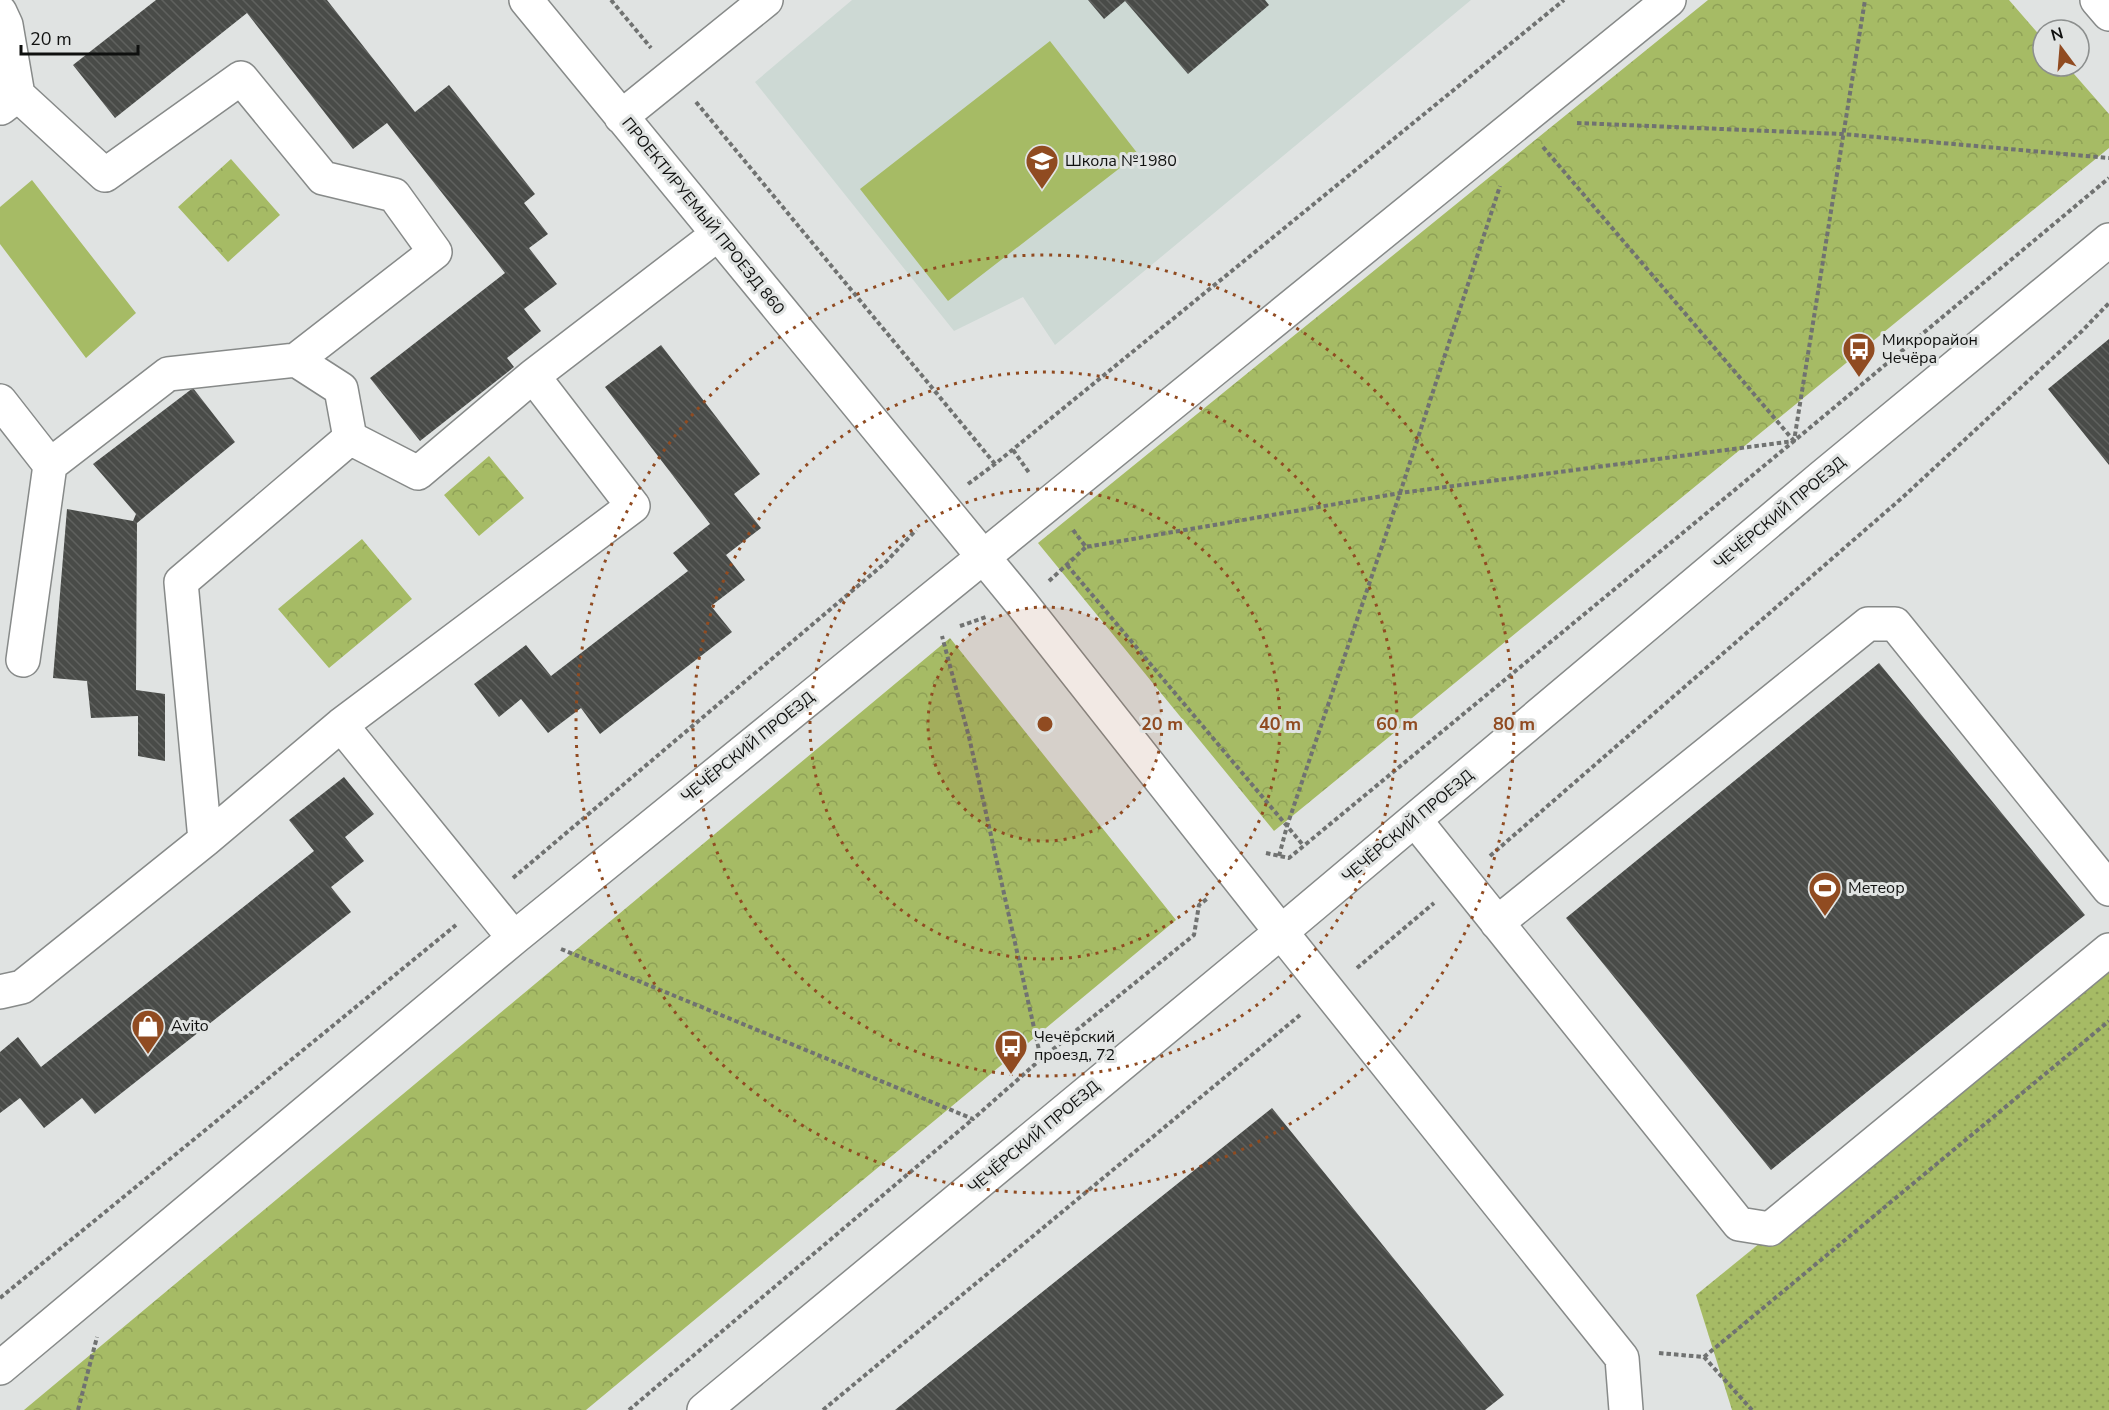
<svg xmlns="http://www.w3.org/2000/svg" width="2109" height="1410" font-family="'Nunito Sans',sans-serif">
  <defs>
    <pattern id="grass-dots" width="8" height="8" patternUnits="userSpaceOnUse" patternTransform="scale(1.5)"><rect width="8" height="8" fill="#a6bb65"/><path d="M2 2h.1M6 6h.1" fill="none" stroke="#8ea056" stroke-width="1.8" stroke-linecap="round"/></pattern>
    <pattern id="park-crowns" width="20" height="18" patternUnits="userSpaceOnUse" patternTransform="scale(1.5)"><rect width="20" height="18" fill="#a6bb65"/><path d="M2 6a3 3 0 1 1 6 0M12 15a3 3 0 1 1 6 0" fill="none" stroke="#8ea056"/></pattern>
    <pattern id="building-back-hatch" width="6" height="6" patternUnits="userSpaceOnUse" patternTransform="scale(1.5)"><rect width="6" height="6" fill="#494b48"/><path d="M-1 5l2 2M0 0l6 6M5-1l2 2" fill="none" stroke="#5f615e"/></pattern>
  </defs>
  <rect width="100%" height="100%" fill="#e0e3e2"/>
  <path fill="#cdd9d4" d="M852,0H1471L1055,345L1023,297L954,331L755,82Z"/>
  <path fill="url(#grass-dots)" d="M2109,960V1410H1732L1696,1295Z"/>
  <path fill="url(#park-crowns)" d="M1708,0H2009L2043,39V66H2067L2109,114V148L1274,831L1038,543Z
    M231,159L280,215L228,262L178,207Z
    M489,456L524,498L479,536L444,495Z
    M362,539L412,599L329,668L278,609Z
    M950,638L1176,920L586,1410H24Z"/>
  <path fill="#a6bb65" d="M1050,41L1138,154L948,301L860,189Z
    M32,180L136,313L86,358L0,244V207Z"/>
  <path fill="url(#building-back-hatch)" d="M156,0H327L415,112L449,85L535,194L524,203L548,234L529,248L557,284L524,309L541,331L507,358L514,367L420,441L370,378L505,273L387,123L353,149L247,13L115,118L73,65Z
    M1088,0H1265L1269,5L1188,74L1125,1L1104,19Z
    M2109,339V465L2048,389Z
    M661,345L760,474L734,494L761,528L726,555L745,580L711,606L732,632L600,734L581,708L548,733L521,699L499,717L474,684L526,645L551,676L688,571L673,553L710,524L605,387Z
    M193,388L235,442L137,523L136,690L165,694V761L138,756V716L91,718L87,681L53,678L67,509L133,521L136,514L93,464Z
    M1879,663L2085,915L1771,1170L1566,918Z
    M344,777L374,814L345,837L364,861L331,887L351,912L95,1114L82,1098L44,1128L20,1098L0,1113V1052L18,1037L41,1067L314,851L289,820Z
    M1272,1108L1504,1395L1485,1410H895Z"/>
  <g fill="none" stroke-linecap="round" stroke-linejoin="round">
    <defs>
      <path id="minor" d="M526,0L1022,604L1281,932L1622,1358L1626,1410
        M2097,0L2109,14
        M0,12L6,25L18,95L1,108
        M18,95L105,175L241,78L323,178L394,195L435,252L296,360
        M621,117L766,0
        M0,401L50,465
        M350,438L418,473L533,376
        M23,660L50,465L168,374L296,360L341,389L350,438L181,582L205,840
        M341,725L514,938
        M1415,820L1739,1224L1770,1229L2109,950
        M1497,923L1868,624H1895L2109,889
        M0,992L22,987L205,840L341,725L633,506L533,376L718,234
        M0,1368L514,938L1669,0"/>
      <path id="major" d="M704,1410L1281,932L1822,477L2109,240"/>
    </defs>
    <use href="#minor" stroke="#878a89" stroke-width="36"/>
    <use href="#major" stroke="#878a89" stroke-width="36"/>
    <path stroke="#707271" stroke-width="4" stroke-dasharray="4.5 3" stroke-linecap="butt" d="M611,0L651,48
      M696,102L995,464
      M1577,123L1842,134L2109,158
      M1543,147L1794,441
      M1013,450L1030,474
      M968,484L995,464L1564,0
      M1073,530L1086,547L1400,493L1794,441L1865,0
      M1067,565L1303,845
      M1049,581L1086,547
      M960,626L986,617
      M1266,853L1289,858L1794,441L2109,178
      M1279,856L1287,826L1400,493L1500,186
      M1490,856L1903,497L2082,331L2109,303
      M513,878L885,563L916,530
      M561,949L973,1119L1041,1059L969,737L942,636
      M1357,968L1434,903
      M1041,1059L1194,935L1199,905L1208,898
      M0,1298L456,925
      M1659,1353L1704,1357L1752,1410
      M1704,1357L2109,1021
      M78,1410L97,1337
      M629,1410L973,1119
      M823,1410L1300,1015"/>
    <use href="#minor" stroke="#fff" stroke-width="33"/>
    <use href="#major" stroke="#fff" stroke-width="33"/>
  </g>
  <circle cx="1045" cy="724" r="117" fill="#904b21" fill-opacity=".12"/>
  <g fill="none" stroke="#904b21" stroke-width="3" stroke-dasharray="3 6">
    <circle cx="1045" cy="724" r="117"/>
    <circle cx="1045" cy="724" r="235"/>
    <circle cx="1045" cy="724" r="352"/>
    <circle cx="1045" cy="724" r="469"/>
  </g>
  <defs>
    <symbol id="school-pin" viewBox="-11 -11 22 30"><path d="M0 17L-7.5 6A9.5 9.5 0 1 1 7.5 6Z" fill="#904b21" stroke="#e0e3e2"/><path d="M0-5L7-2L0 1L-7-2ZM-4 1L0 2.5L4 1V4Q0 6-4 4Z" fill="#fff"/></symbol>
    <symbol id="bus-pin" viewBox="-11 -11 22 30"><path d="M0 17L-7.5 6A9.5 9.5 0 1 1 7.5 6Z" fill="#904b21" stroke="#e0e3e2"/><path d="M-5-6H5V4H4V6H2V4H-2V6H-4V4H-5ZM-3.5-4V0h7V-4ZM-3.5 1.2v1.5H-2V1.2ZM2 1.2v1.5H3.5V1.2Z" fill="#fff"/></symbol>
    <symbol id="stadium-pin" viewBox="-11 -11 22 30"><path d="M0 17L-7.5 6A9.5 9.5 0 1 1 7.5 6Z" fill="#904b21" stroke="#e0e3e2"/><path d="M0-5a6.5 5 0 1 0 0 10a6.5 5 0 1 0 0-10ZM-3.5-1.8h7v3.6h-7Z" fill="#fff"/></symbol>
    <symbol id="shop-pin" viewBox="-11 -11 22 30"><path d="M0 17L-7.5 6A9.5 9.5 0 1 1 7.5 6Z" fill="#904b21" stroke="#e0e3e2"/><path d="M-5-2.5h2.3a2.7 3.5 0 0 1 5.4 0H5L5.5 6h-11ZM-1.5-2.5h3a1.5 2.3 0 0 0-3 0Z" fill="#fff"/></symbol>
  </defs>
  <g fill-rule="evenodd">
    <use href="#school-pin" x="1023" y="142" width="38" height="52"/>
    <use href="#bus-pin" x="1840" y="330" width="38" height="52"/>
    <use href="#stadium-pin" x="1806" y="869" width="38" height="52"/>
    <use href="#shop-pin" x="129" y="1007" width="38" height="52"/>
    <use href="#bus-pin" x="992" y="1027" width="38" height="52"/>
  </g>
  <g text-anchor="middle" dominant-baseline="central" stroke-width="6" stroke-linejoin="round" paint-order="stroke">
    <g font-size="16" fill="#0f100f" stroke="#e0e3e2" text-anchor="start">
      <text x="1065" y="161">Школа №1980</text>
      <text x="1882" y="340">Микрорайон<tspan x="1882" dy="18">Чечёра</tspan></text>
      <text x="1848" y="888">Метеор</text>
      <text x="171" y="1026">Avito</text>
      <text x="1034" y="1037">Чечёрский<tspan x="1034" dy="18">проезд, 72</tspan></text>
    </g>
    <g font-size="16" fill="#0f100f" stroke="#e0e3e2">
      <text transform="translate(703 216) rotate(51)">ПРОЕКТИРУЕМЫЙ ПРОЕЗД 860</text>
      <text transform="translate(1780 513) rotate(-40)">ЧЕЧЁРСКИЙ ПРОЕЗД</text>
      <text transform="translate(748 747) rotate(-39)">ЧЕЧЁРСКИЙ ПРОЕЗД</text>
      <text transform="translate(1408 826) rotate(-40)">ЧЕЧЁРСКИЙ ПРОЕЗД</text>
      <text transform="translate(1034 1137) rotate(-40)">ЧЕЧЁРСКИЙ ПРОЕЗД</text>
    </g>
  </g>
  <circle cx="1045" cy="724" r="9" fill="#904b21" stroke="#e0e3e2" stroke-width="3"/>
  <g font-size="18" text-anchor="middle" font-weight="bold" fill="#904b21" stroke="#e0e3e2" stroke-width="6" stroke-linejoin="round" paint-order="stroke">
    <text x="1162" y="730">20 m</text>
    <text x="1280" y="730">40 m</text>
    <text x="1397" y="730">60 m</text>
    <text x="1514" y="730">80 m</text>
  </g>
  <g transform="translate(2061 48) rotate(344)"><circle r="28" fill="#e0e3e2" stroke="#8c8f8e" stroke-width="1.5"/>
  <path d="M0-4.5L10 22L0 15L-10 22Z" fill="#904b21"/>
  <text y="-9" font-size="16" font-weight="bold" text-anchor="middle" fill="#0f100f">N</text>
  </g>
  <path d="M21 45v9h117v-9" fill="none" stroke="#0f100f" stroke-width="3"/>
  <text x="30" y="45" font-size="18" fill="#0f100f" stroke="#e0e3e2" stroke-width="4.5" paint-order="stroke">20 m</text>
</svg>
